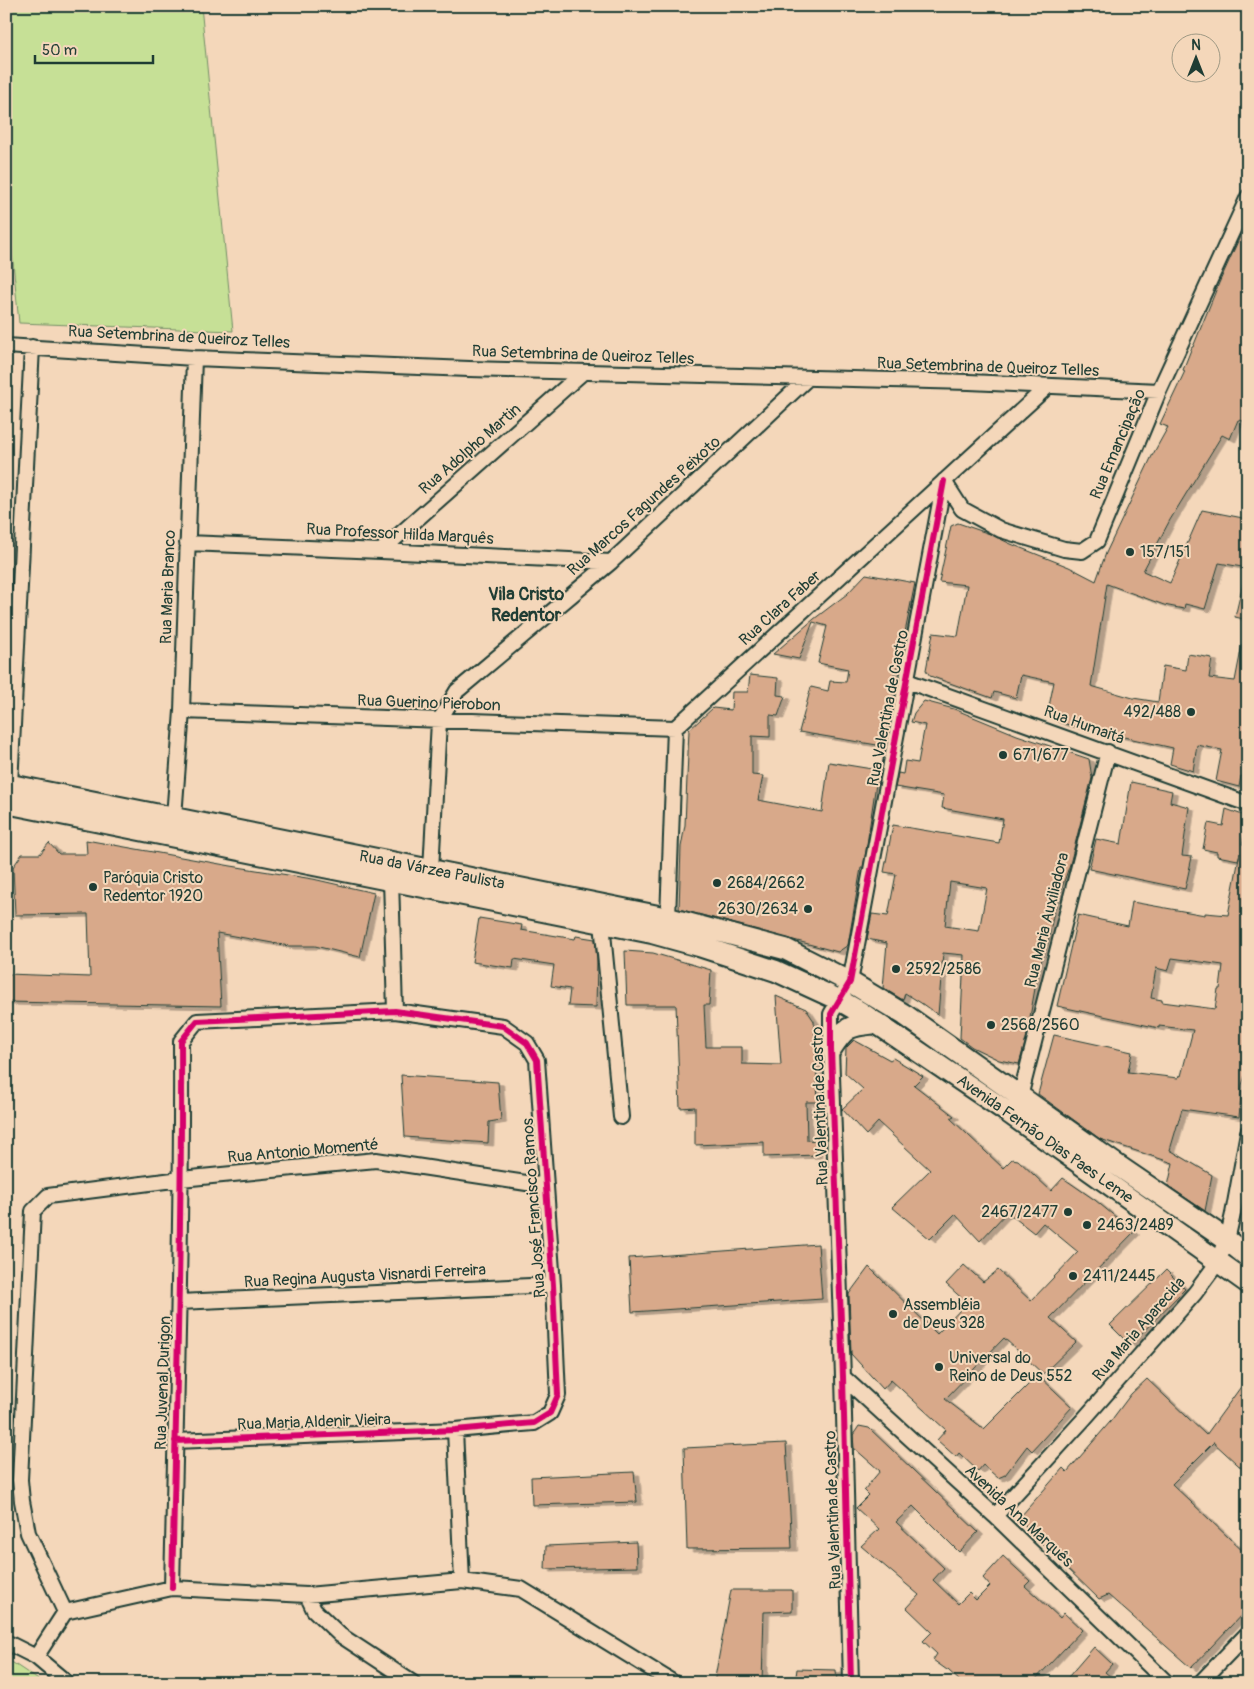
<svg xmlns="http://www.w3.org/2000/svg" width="1254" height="1689" font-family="Pangolin,sans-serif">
  <defs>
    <filter id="shadow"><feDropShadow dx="5.5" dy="3" stdDeviation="0" flood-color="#0004"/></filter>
  </defs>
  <rect width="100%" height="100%" fill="#f4d7ba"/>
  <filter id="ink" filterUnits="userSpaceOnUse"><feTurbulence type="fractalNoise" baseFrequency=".02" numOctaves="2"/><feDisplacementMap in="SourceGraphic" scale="10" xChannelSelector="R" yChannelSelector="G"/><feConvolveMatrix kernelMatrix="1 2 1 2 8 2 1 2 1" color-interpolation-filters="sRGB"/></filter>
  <g filter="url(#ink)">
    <path fill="#c6e096" stroke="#728e65" d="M6,6H201L233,331L19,323L6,191Z
      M6,1659H7L43,1683H6Z"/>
    <path fill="#d8a98a" stroke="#1f3d34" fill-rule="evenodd" filter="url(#shadow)" d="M1248,219V422L1238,420L1230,439L1222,435L1170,520L1143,571L1170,583L1202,510L1248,519V568L1219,563L1205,609L1185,604L1184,609L1164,605L1107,584L1091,686L1133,698L1158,702L1163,666L1186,670L1188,654L1212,658L1209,678L1235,681L1242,645L1248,646V777L1241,776L1239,787L1216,781L1222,750L1197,745L1193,771L1170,764L1173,748L1061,723L1047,716L1054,682L1021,675L1016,698L994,692L992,698L930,676L926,670L933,633L958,636L967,585L939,582L951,526L958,523L990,534L1011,544L1069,567L1096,581L1106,553L1152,456L1168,427L1160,424L1185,371L1183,370L1192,347H1193L1219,283Z
      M866,574L915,583L899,662L891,681L895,683L883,746L799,732L811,687L828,691L830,681L846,682L848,669L818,663L827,626L813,622L799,659L773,654L814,619L847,594Z
      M1243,583L1248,584V620L1235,617Z
      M750,675L778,678L777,695L785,696L778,716L770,715V737L752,736V775L763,776L758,800L822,812L829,762L878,770L866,851L863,868H861L848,945L838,952L679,909L681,847L685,825L689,730L713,708L731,710L732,692H748Z
      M924,701L954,709L1017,735L1089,759L1092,778L1070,864L1054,911L1048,942L1041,962L1038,977H1037L1026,1040L1019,1064L999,1060L972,1047L960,1038L964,955L943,953L938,1015L921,1003L905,993L903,1000L883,988L887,943L867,939L872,914L888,916L896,874L884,872L893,825L999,843L1003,819L942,808L944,795L895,787L898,773L903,774L905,761L918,763L925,725L911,722L914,713ZM950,882L987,888L979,931L945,926Z
      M1131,782L1172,791L1170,802L1189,807L1182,856L1192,857L1185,889L1089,869L1096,839L1121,844Z
      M1226,809L1248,817L1242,844L1248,845V1066L1242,1085L1239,1117L1182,1109L1170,1150L1212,1175L1205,1211L1168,1186L1173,1163L1100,1139L1038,1094L1054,1035L1132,1052L1128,1072L1178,1078L1179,1075L1181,1076L1193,1030L1159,1026V1028L1057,1006L1078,915L1128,926L1132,902L1205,915V913L1228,915L1240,853L1238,860L1217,856V852L1203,849L1208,823L1223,826ZM1172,958L1223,965L1220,989H1218L1215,1009L1162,1002V1000L1151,998L1156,968L1168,971Z
      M86,840L231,866L313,879L374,893L360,957L315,946H289L217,933L221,1006L6,1002L7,974L90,977L88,914L15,915L13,867L22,854H40L49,843L59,854H87Z
      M479,918L522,925L521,930L575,939L576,936L595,939L597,961L596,1007L568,1006L570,989L551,986L554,965L514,959L513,968L472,962Z
      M625,951L653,953L711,970L709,1005H704L706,1047H742V1064L781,1065L776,996L806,1009L814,1021L818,1102H806L807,1140L817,1141L816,1155L764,1157V1142L695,1145V1107L680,1108L676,1005H627Z
      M854,1040L890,1060L893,1058L923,1076L914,1085L954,1116L950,1118L1003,1168L1012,1159L1018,1160L1051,1191L1063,1178L1095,1200L1134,1232L1050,1318L1076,1342L1043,1374L1004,1338L945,1399L984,1429L1038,1375L1072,1407L1032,1451L1027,1446L1005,1475L998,1478L983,1465L978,1471L959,1453L956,1457L937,1440L946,1430L891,1380L883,1389L851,1354L849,1294L869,1267L937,1334L967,1303L946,1284L964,1265L983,1282L998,1270L1031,1301L1078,1252L1043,1223L1034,1233L1007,1212L980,1241L955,1214L930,1239L892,1207L930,1170L878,1122L866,1135L842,1109L863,1089L845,1073L846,1048Z
      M401,1075L498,1082L501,1120L489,1122L488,1143L405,1137Z
      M818,1244L822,1299L632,1312L629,1258Z
      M1166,1270L1185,1289L1130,1345L1110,1325Z
      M1248,1377V1474L1213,1442H1214L1172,1484L1248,1556V1608L1191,1668L1108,1595L1099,1599L1027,1529L1021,1516L1063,1468L1067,1472L1110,1422L1131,1394L1147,1379L1206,1435Z
      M859,1426L869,1428L978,1532L959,1552L913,1506L896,1522L944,1568L933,1580L958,1604L969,1593L976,1600L990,1586L983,1578L1003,1556L1030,1581L1025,1586L1060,1618L1064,1613L1082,1630L1032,1683H962L948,1670H947L933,1660L937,1654L923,1641L932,1632L907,1608L919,1595L861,1546L879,1529L856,1508L869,1495L864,1490L880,1471L854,1448L853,1435Z
      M786,1443L792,1548L687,1549L684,1448Z
      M634,1472L637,1502L532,1505L531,1477Z
      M636,1542L637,1567L545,1569L546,1546Z
      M731,1590H792V1611L764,1612L762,1683H714Z
      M1094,1647L1112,1664L1105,1672L1118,1683H1063Z
      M797,1669L836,1670L837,1683H795Z"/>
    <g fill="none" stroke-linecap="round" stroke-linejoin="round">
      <defs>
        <path id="street" d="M6,346L194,358L469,369L969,382L1159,391
          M944,481L962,509L1001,530L1064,549L1082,551L1097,541L1159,391L1248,197
          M187,543L381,551L611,562
          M381,551L582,373
          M907,681L1248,804
          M182,711L675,728
          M10,785L32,347
          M174,817L182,711L194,358
          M431,870L439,721L457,691L611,562L808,378
          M391,880L395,1011
          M668,918L675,728L1048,386
          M602,923L621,1117
          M1020,1097L1108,752
          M179,1302L553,1285
          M843,1377L995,1516L1167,1683
          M455,1430L462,1581
          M995,1516L1084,1419L1195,1293L1218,1262L1227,1240L1233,1214L1248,1132
          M172,1588C176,1406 182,1224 181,1041L197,1021L395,1011L503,1026L527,1043L537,1060L553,1285L558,1395L550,1413L534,1423L455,1430L175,1441
          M307,1595L314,1610L340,1635L413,1683
          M65,1612L28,1533L22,1501L20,1480L33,1211L48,1196L181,1179L376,1160L546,1186
          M6,1642L36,1657L67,1683
          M36,1657L65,1612L172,1588L307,1595L462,1581L521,1589L674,1683
          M851,1683L843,1377L831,1049V1014L850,982L944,481
          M1200,1683L1248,1633"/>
        <path id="secondary" d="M6,784L668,918L785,949L850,982L905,1015L1114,1163L1227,1240L1248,1257
          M6,803L652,933L699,946L776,971L839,1000L860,1012L1009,1113L1248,1283
          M831,1049C846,1025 850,1026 877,1023"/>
      </defs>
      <use href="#street" stroke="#1f3d34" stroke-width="18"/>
      <use href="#secondary" stroke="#1f3d34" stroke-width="24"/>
      <use href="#street" stroke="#f4d7ba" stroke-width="14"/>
      <use href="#secondary" stroke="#f4d7ba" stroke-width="20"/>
      <defs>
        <path id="cycleway" d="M172,1588C176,1406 182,1224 181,1041L197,1021L395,1011L503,1026L527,1043L537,1060L553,1285L558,1395L550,1413L534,1423L455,1430L175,1441
          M851,1683L843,1377L831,1049V1014L850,982L944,481"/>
      </defs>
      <use href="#cycleway" stroke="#f4d7ba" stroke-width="9"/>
      <use href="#cycleway" stroke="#d6006c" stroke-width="6"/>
    </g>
  </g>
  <g fill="#1f3d34" stroke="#f4d7ba" stroke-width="2">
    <circle cx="1130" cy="552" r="5"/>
    <circle cx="1191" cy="712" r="5"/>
    <circle cx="1003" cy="755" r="5"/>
    <circle cx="717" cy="883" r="5"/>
    <circle cx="93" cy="887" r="5"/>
    <circle cx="808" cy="909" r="5"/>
    <circle cx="896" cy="969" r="5"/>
    <circle cx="991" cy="1025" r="5"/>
    <circle cx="1068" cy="1212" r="5"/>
    <circle cx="1087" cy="1225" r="5"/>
    <circle cx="1073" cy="1276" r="5"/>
    <circle cx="893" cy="1314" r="5"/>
    <circle cx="939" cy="1367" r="5"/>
  </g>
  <g text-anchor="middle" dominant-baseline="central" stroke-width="4" stroke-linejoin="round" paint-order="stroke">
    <g font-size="16" fill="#1f3d34" stroke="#f4d7ba">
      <text transform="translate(179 337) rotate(3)">Rua Setembrina de Queiroz Telles</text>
      <text transform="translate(583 355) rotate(2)">Rua Setembrina de Queiroz Telles</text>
      <text transform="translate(988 367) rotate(2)">Rua Setembrina de Queiroz Telles</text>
      <text transform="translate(1118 444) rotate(-67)">Rua Emancipação</text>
      <text transform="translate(470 449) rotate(-41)">Rua Adolpho Martin</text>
      <text transform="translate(644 506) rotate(-42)">Rua Marcos Fagundes Peixoto</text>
      <text transform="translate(400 534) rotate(3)">Rua Professor Hilda Marquês</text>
      <text transform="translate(168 587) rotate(-88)">Rua Maria Branco</text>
      <text transform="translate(780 608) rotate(-42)">Rua Clara Faber</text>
      <text transform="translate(429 703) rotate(2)">Rua Guerino Pierobon</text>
      <text transform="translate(888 708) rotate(-79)">Rua Valentina de Castro</text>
      <text transform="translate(1084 725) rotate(20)">Rua Humaitá</text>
      <text transform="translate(432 870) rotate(11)">Rua da Várzea Paulista</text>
      <text transform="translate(1047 920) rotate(-76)">Rua Maria Auxiliadora</text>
      <text transform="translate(820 1106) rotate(-92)">Rua Valentina de Castro</text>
      <text transform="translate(1045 1139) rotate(35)">Avenida Fernão Dias Paes Leme</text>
      <text transform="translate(303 1151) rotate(-5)">Rua Antonio Momenté</text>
      <text transform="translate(534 1208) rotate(-94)">Rua José Francisco Ramos</text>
      <text transform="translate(365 1276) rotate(-3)">Rua Regina Augusta Visnardi Ferreira</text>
      <text transform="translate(1139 1329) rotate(-49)">Rua Maria Aparecida</text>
      <text transform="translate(163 1383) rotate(-88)">Rua Juvenal Durigon</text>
      <text transform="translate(314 1422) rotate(-2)">Rua Maria Aldenir Vieira</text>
      <text transform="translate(833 1510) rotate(-92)">Rua Valentina de Castro</text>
      <text transform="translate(1019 1516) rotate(43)">Avenida Ana Marquês</text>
    </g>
    <g font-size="16" fill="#1f3d34" stroke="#f4d7ba" text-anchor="start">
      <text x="1140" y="552">157/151</text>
      <text x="1181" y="712" text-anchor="end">492/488</text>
      <text x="1013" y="755">671/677</text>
      <text x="103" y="878">Paróquia Cristo<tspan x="103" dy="18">Redentor 1920</tspan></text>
      <text x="727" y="883">2684/2662</text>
      <text x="798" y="909" text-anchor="end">2630/2634</text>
      <text x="906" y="969">2592/2586</text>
      <text x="1001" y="1025">2568/2560</text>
      <text x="1058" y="1212" text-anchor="end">2467/2477</text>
      <text x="1097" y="1225">2463/2489</text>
      <text x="1083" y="1276">2411/2445</text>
      <text x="903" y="1305">Assembléia<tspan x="903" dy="18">de Deus 328</tspan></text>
      <text x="949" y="1358">Universal do<tspan x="949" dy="18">Reino de Deus 552</tspan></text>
    </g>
    <g font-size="18" font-weight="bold" fill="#1f3d34" stroke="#f4d7ba">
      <text x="526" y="594">Vila Cristo<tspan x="526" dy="21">Redentor</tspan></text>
    </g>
  </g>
  <rect width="1254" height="1689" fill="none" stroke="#f4d7ba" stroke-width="25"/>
  <rect x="12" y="12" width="1229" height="1664" fill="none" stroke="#1f3d34" stroke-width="2" filter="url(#ink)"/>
  <g transform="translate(1196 58)"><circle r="24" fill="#f4d7ba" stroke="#9f9984"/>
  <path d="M0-4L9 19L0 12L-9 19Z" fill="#1f3d34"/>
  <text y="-8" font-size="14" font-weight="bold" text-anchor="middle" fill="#1f3d34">N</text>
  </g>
  <path d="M35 55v8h118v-8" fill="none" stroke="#1f3d34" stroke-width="2.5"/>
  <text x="42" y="55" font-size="15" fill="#1f3d34" stroke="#f4d7ba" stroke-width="4" paint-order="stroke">50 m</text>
</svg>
